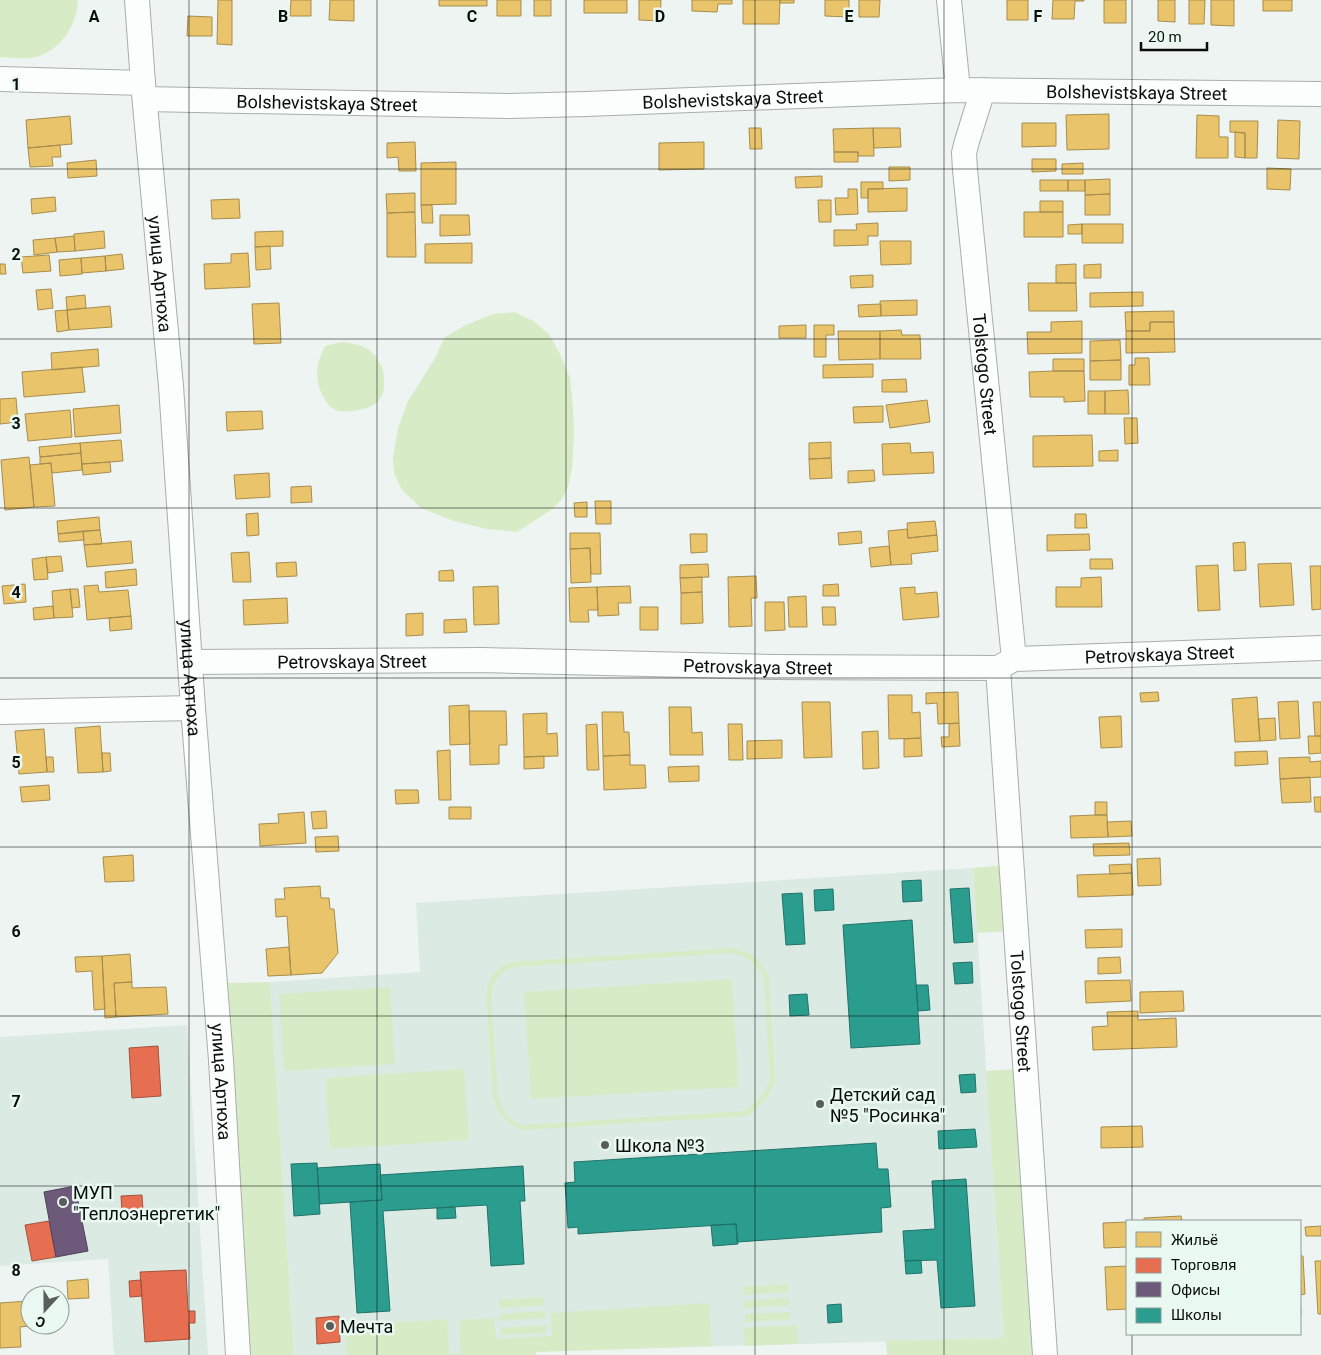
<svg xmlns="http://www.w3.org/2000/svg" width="1321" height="1355" font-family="Roboto,sans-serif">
  <rect width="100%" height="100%" fill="#eef4f1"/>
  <path fill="#dceae4" d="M973,868L1004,1338L427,1355H294L270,982L420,972L416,903Z
    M187,1025L208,1355H114L108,1259L0,1266V1037Z"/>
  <path fill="#d7ecc6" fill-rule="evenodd" d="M0,0H78C77,27 58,54 31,58C20,59 10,58 0,57Z
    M515,312L533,321L549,334L561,356L570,378L573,408L574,436L572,468L568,487L562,499L551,510L517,532L487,529L454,521L421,508L402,490L394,473L393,457L398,428L408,401L434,360L445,337L466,325L493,314Z
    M342,342C363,345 372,347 382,367C384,372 384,376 384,382C385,403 371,409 352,411C345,412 336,412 331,407C325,402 322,394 319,387C315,371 318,360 325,346Z
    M1005,865L1009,931L977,933L973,868Z
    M735,948L752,955L759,961L769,977L775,1080L768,1097L754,1111L746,1116L523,1130C506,1124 498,1114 493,1098L486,994C489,976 495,969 511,962ZM734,953C748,957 758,965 764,978L770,1079C765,1094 757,1103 744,1111L523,1125C509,1120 502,1111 498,1097L491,995C493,980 499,972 513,967Z
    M732,979L739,1087L531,1099L524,992Z
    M270,982L294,1355H250L228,983Z
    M390,987L395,1064L284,1071L279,994Z
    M464,1069L469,1140L330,1149L325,1078Z
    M1018,1069L1036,1355H887L886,1341L1004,1338L986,1071Z
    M788,1284L789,1292L744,1295L743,1287Z
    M544,1297V1305L499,1308V1300Z
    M789,1298L790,1305L744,1308V1301Z
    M709,1303L712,1346L536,1352V1355H347L345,1326L447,1319L449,1354H461L459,1320L494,1318L496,1339L552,1336L550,1313Z
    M545,1311V1318L500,1321V1314Z
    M790,1312L791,1319L745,1322V1314Z
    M546,1325V1333L501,1335V1328Z
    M797,1325L798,1344L745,1346L744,1328Z"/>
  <path fill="#e9c46a" stroke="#a68d4e" d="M218,0H232V45L217,44Z
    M291,0H311V16H290Z
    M330,0H354V21L329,20Z
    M439,0H487V6H439Z
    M497,0H521V16H497Z
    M534,0H551V16H534Z
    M584,0H627V13H584Z
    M639,0H661L660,21L639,20Z
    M692,0H732V4H718L717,12L692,11Z
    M743,0H780L779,24H743Z
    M780,0H794V3H780Z
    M825,0H849V17L825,16Z
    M859,0H880L879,17H859Z
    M1007,0H1028V20H1007Z
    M1053,0H1084V1H1075L1074,19H1052Z
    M1104,0H1126V23H1104Z
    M1158,0H1175V22L1158,21Z
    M1189,0H1205L1204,24H1189Z
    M1211,0H1234V26L1211,25Z
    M1263,0H1292V11H1263Z
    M188,16L212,17V36H187Z
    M1109,114V149L1067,150L1066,115Z
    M1197,115L1219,116V137H1228V158H1196Z
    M70,116L72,144L28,148L26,120Z
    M1278,120L1300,121L1299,159L1277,158Z
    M1230,121H1258L1257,158H1245V133L1230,132Z
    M1022,123H1056V146L1022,147Z
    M749,128H761L762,149H750Z
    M873,128H900L901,147L874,148Z
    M873,128L874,156H858V152H834L833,129Z
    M1235,132L1245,133V158L1235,157Z
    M415,142L416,171H399L398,157L387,158V143Z
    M704,142V169L659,170V143Z
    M60,145L61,157H52L53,166L30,167L28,148Z
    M834,152H858V162H834Z
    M1032,159H1056V171L1032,172Z
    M96,160L97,176L68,178L67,163Z
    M456,162V204L421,205V163Z
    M1083,163V174H1062V164Z
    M889,167H910V180L889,181Z
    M1267,168L1291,169L1290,190L1267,189Z
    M822,176V187L796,188L795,177Z
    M1110,179V194L1085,195V180Z
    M1040,180H1068V191H1040Z
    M1068,180H1085V191H1068Z
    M861,182H883V189H868V198H861Z
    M907,188V211L868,212V189Z
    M848,189H857L858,214L836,215L835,198H848Z
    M415,193V212L387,213L386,194Z
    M1110,194V215H1085V195Z
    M55,197L56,211L32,214L31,199Z
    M239,199L240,218L212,219L211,200Z
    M818,200H831V222H819Z
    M1040,201H1063V212H1040Z
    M421,205H432L433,223H422Z
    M415,212L416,257H387V213Z
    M1024,212H1063V237H1024Z
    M440,215H469L470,235L440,236Z
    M878,223V236H868V245L834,246V230H857L856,224Z
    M1082,224H1123V243H1082Z
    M1082,224V234H1068V225Z
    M104,231L105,248L75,251L74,234Z
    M283,231V246L255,247V232Z
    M74,236L75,251L57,252L55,238Z
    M55,238L57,252L34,255L33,240Z
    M880,241H911V264L881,265Z
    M472,243V263H425V244Z
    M270,246L271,269L256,270L255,247Z
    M248,253L250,287L205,289L204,264L231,263V254Z
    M122,254L124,269L106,271L105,256Z
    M49,255L51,271L23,273L21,257Z
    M105,256L106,271L82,273L81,258Z
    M81,258L82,274L60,276L59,260Z
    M0,264H5L6,274H0Z
    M1076,264V283H1056V265Z
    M1101,264V278H1084V265Z
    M873,275V287L851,288L850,276Z
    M1028,283H1076L1077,311H1029Z
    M51,289L53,308L38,310L36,290Z
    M1143,292V306L1090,307V293Z
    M85,295L86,308L67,310L66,297Z
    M917,300V315L881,316L880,301Z
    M279,303L281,343L254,344L252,304Z
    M881,304V316L859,317L858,305Z
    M110,306L112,327L69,330L67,310Z
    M67,310L69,330L57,332L55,311Z
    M1174,311V322H1150V331H1126L1125,312Z
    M1082,321V353L1028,354L1027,332H1051V322Z
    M1150,322H1174L1175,352L1126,353V331H1150Z
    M806,325V338H779V326Z
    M814,325H834V335H826V357H814Z
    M901,330L902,335H920L921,359H880V331Z
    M838,331H880V359L839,360Z
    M1120,340L1121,360L1090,361V341Z
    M98,349L99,366L52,370L51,353Z
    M1135,358H1149L1150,385H1129V365H1135Z
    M1053,359H1084V371H1053Z
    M1121,360V380H1090V361Z
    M873,364V377L823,378V365Z
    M82,367L85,392L24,397L22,372Z
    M1053,371H1084L1085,401L1064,402V397H1030L1029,372Z
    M906,379L907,392H882V380Z
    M1128,390L1129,414H1105V391Z
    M1088,391H1105V414H1088Z
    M16,398L18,422L0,424V399Z
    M927,400L930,422L890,428L886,405Z
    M119,405L121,433L75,437L73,409Z
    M883,406V422L854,423L853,407Z
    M70,410L72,437L28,441L25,414Z
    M262,411L263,429L227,431L226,412Z
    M1124,418H1137L1138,443L1125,444Z
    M1092,435L1093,466L1033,467V436Z
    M121,440L123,461L82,464L80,443Z
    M831,442V458L809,459V443Z
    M80,443L81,453L40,457L39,447Z
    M910,443L911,453L933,452L934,473L883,475L882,444Z
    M1118,450V461H1099V451Z
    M81,453L82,470L52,473L51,463L40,464V457Z
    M29,457L34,507L5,510L1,460Z
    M831,458L832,478L810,479L809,459Z
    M110,462L111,472L83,475L82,464Z
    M51,463L55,506L34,507L30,465Z
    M874,470L875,481L848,483V471Z
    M269,473L270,497L236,499L234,475Z
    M311,486L312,502L291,503V487Z
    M595,501H611V524H596Z
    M587,502V517H575L574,503Z
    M258,513L259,535L247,536L246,514Z
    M1075,514H1086L1087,528H1075Z
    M99,517L100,530L58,534L57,521Z
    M935,521L937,535L908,538L907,523Z
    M907,529L908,538L937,535L938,551L911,554L912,564L891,565L888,531Z
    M100,530L102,544L84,545L83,531Z
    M83,531L84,540L59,542L58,534Z
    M861,531L862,543L839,545L838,533Z
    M570,533H600L601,574H591L590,548L570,549Z
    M690,534H707V552L691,553Z
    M1089,534L1090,550L1047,551V535Z
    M131,541L133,563L87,567L84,545Z
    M1245,542L1246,570L1234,571L1233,543Z
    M889,546L891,565L871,567L869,548Z
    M590,548L591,582L571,583L570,549Z
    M249,552L251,582H233L231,553Z
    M61,556L63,571L48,573L46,557Z
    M46,557L48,579L34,580L32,559Z
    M1090,559H1112L1113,569H1090Z
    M296,562L297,576L277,577L276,563Z
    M1291,563L1294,605L1260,607L1258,564Z
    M708,564L709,577L680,578V565Z
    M1218,565L1220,610L1198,611L1196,566Z
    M1310,566H1321V609L1312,610Z
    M136,569L137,585L106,588L105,572Z
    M453,570L454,581H439V571Z
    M756,576L757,598H751L752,626L729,627L728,577Z
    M702,577V592L681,593L680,578Z
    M1101,577L1102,607H1056V587H1081V578Z
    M25,584L26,602L4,604L2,586Z
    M838,584L839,596H823V585Z
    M98,585L99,592L128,590L131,616L87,620L84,586Z
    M498,586L499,624L474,625L473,587Z
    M630,586L631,603H618L619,615L598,616L597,587Z
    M597,587L598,610H588L589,622H570L569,588Z
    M915,587V594L937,592L939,617L903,620L900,588Z
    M70,589L73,617L54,618L52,591Z
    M70,589H78L80,607L72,608Z
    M702,592L703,623L681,624V593Z
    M806,596L807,627H789L788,597Z
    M287,598L288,623L244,625L243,600Z
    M765,602H784L785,630L765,631Z
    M53,606L54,618L34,620L33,608Z
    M640,607H658V630H640Z
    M822,607H835L836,625H823Z
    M423,613V635L406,636V614Z
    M131,616L132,629L110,631L109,618Z
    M466,619L467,632L444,633V620Z
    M958,692L959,723L938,724L937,703L926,704V693Z
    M1158,692L1159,701L1141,702L1140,693Z
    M888,695H912V713L920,712L921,738L889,739Z
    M1257,697L1260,741L1235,742L1232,699Z
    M1298,701L1300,738L1280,739L1278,702Z
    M802,702H830L832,757L804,758Z
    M1313,702H1321V736H1315Z
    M469,705L470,744L450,745L449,706Z
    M669,707H691L692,733L702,732L703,755H670Z
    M469,711H506L507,745H499V764L470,765Z
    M602,712H623L624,732H629L630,755L603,756Z
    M547,713V734L557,733L558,756L524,757L523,714Z
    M1121,716L1122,747L1101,748L1099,717Z
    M1275,718L1276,740L1260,741L1258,719Z
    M959,723L960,746L942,747L941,737H949V724Z
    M597,724L599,770H587L586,725Z
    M728,724H742L743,760H729Z
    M100,726L103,772L78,773L75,728Z
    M44,729L47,772L19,774L15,731Z
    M878,731L879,768L863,769L862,732Z
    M1308,736H1321V753L1309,754Z
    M921,738L922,756L904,757V739Z
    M782,740V758L747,759V741Z
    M450,750L451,800H439L437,751Z
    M1267,751L1268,764L1235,766V752Z
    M102,753H110L111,771L103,772Z
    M630,755V765H645L646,788L604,790L603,756Z
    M544,756V768L524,769V757Z
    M46,757H53L54,772H47Z
    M1310,757V762L1321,761V777L1280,779L1279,758Z
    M699,766V781L669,782L668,767Z
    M1310,777L1311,802L1282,803L1280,779Z
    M49,785L50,800L22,802L20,787Z
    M395,790H418L419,803L396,804Z
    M1314,797H1321V812H1315Z
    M1095,802H1107V815H1095Z
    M449,807H471V819H449Z
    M326,811L327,828L313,829L311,812Z
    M304,812L306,843L260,846L259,824L279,823L278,814Z
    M1095,815H1107L1108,837L1071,838L1070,816Z
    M1131,821L1132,836L1108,837L1107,822Z
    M338,836L339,851L316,852L315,837Z
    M1129,843L1130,855L1094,856L1093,844Z
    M133,855L134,881L105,882L103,857Z
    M1160,858L1161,885L1138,886L1137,859Z
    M1131,864L1132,873L1110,874L1109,865Z
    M1132,873L1133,895L1078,897L1077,875Z
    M320,886L321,898H329L330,909H334L338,953L322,973L291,975L287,916L276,917L275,899H285L284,888Z
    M1122,929V947L1086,948L1085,930Z
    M289,947L291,975L268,976L266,949Z
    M130,954L132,982L114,983L116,1017L105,1018L102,956Z
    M102,956L105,1009L94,1010L92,971L76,972L75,957Z
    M1120,957L1121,973L1098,974V958Z
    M1130,980L1131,1001L1086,1003L1085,981Z
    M132,982V988L166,987L168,1014L116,1017L114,983Z
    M1183,991L1184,1011L1140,1013V992Z
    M1138,1011V1020L1176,1018L1177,1047L1093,1050L1092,1027L1108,1026L1107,1012Z
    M1142,1126L1143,1147L1101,1148V1127Z
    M1181,1216L1182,1221H1144V1218Z
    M1127,1222V1247L1104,1248L1103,1223Z
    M1321,1226V1236H1306L1305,1227Z
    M1300,1256H1303L1305,1294L1300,1295L1301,1314L1300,1315Z
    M1315,1261H1321V1314H1318Z
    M1127,1266V1309L1107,1310L1105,1267Z
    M88,1279L89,1298L68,1299L67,1281Z
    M28,1301L29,1326L20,1327L21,1347L0,1348V1303Z"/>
  <path fill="#e76f51" stroke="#a4523c" d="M158,1046L161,1096L132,1098L129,1048Z
    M142,1195L143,1210L122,1212L121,1196Z
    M49,1221L56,1257L32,1261L25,1225Z
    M186,1270L188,1311H195V1323H189L190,1339L145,1342L140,1272Z
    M141,1280L142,1296L130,1297L129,1281Z
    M339,1316L340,1342L317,1344L316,1318Z"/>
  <path fill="#6d597a" stroke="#4f4259" d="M75,1186L88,1251L56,1257L44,1192Z"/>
  <path fill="#2a9d8f" stroke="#207268" d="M921,880L922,901L903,902L902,881Z
    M969,888L973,942L954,943L950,889Z
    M833,889L834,910L815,911L814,890Z
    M802,893L805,944L786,945L782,894Z
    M912,920L920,1044L851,1048L843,925Z
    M972,962L973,983L955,984L953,963Z
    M916,985H928L930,1010L918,1011Z
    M807,994L809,1015L790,1016L789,995Z
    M975,1074L976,1092L961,1093L959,1075Z
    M975,1129L977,1147L939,1149L938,1131Z
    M876,1143L878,1169H888L891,1207L881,1208L882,1232L737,1242L736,1224L578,1234V1227L568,1228L565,1183L575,1182L574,1162Z
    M317,1163L320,1214L294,1216L291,1164Z
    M380,1164L382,1200L320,1204L317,1168Z
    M523,1166L525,1201H520L524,1264L491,1266L487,1205L383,1211L390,1311L357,1313L350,1202L382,1200L380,1175Z
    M966,1179L975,1306L941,1308L937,1260L905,1261L903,1231L935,1229L932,1181Z
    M455,1207L456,1218L437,1219V1208Z
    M736,1224L738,1244L713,1246L711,1225Z
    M921,1260L922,1273L906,1274L905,1261Z
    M841,1304L842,1322L828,1323L827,1305Z"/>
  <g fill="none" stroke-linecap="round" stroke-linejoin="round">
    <defs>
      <g id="street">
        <path id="s1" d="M137,0L143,83L171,386L193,708L221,1060L238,1355"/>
        <path d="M949,0L958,90"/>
        <path d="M0,79L143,83"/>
        <path id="s2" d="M983,90L967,141L964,153L965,170L1014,659"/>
        <path id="s3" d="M145,99L509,106L586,104L958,90L1321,94"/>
        <path id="s4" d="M190,662L482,660L772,667L998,668L1014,659L1321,648"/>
        <path id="s5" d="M998,668L1045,1355"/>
        <path d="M0,712L193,708"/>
      </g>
    </defs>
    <use href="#street" stroke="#a9aeac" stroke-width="26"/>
    <use href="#street" stroke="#fcfdfd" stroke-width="24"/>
  </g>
  <path fill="none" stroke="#090e0c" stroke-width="1" stroke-opacity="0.55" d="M189,0V1355M377,0V1355M566,0V1355M755,0V1355M944,0V1355M1132,0V1221M0,169H1321M0,339H1321M0,508H1321M0,678H1321M0,847H1321M0,1016H1321M0,1186H1321M1132,1334V1355"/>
  <g fill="#595e5c" stroke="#eaf8f2" stroke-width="2">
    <circle cx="820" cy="1104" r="5"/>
    <circle cx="605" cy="1145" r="5"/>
    <circle cx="63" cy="1202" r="5"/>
    <circle cx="330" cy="1326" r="5"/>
  </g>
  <g text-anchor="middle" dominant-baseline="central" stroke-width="5" stroke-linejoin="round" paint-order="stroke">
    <g font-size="18" fill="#090e0c" stroke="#eaf8f2">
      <text stroke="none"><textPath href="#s3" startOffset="992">Bolshevistskaya Street</textPath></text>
      <text stroke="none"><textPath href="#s3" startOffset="588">Bolshevistskaya Street</textPath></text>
      <text stroke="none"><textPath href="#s3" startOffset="182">Bolshevistskaya Street</textPath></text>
      <text stroke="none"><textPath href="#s1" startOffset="275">улица Артюха</textPath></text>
      <text stroke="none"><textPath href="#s2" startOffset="288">Tolstogo Street</textPath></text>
      <text stroke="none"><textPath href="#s4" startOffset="972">Petrovskaya Street</textPath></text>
      <text stroke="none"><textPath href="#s4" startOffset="162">Petrovskaya Street</textPath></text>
      <text stroke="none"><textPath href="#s4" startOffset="568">Petrovskaya Street</textPath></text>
      <text stroke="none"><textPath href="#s1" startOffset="680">улица Артюха</textPath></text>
      <text stroke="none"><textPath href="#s5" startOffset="344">Tolstogo Street</textPath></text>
      <text stroke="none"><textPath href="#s1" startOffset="1085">улица Артюха</textPath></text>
    </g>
    <g font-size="18" fill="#090e0c" stroke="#eaf8f2" text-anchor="start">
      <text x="830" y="1094">Детский сад<tspan x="830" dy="21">№5 "Росинка"</tspan></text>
      <text x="615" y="1145">Школа №3</text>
      <text x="73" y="1192">МУП<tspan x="73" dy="21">"Теплоэнергетик"</tspan></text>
      <text x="340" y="1326">Мечта</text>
    </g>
  </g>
  <g font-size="16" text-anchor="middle" font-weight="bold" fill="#090e0c" stroke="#eaf8f2" stroke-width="5" stroke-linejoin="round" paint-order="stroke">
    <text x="94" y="22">A</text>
    <text x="283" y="22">B</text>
    <text x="472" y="22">C</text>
    <text x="660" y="22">D</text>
    <text x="849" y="22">E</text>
    <text x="1038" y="22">F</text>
    <text x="16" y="90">1</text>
    <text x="16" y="260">2</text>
    <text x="16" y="429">3</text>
    <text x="16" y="598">4</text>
    <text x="16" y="768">5</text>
    <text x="16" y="937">6</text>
    <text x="16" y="1107">7</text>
    <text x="16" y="1276">8</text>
  </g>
  <rect x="1126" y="1220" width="175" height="115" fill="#eaf8f2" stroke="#909a96"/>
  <rect x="1136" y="1232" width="25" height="15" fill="#e9c46a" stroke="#909a96"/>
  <text x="1171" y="1245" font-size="15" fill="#090e0c">Жильё</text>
  <rect x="1136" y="1258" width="25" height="15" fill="#e76f51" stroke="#909a96"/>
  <text x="1171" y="1270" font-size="15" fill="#090e0c">Торговля</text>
  <rect x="1136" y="1282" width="25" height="15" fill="#6d597a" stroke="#909a96"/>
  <text x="1171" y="1295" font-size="15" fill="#090e0c">Офисы</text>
  <rect x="1136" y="1308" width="25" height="15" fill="#2a9d8f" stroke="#909a96"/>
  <text x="1171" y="1320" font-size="15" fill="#090e0c">Школы</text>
  <g transform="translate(45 1310) rotate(201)"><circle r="24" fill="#eaf8f2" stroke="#909a96"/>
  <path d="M0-4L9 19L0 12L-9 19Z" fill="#595e5c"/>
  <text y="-8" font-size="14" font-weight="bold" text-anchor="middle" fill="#090e0c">С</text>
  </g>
  <path d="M1141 42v8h66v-8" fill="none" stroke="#090e0c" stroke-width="2.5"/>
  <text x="1148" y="42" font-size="15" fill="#090e0c" stroke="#eaf8f2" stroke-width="4" paint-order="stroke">20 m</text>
</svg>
